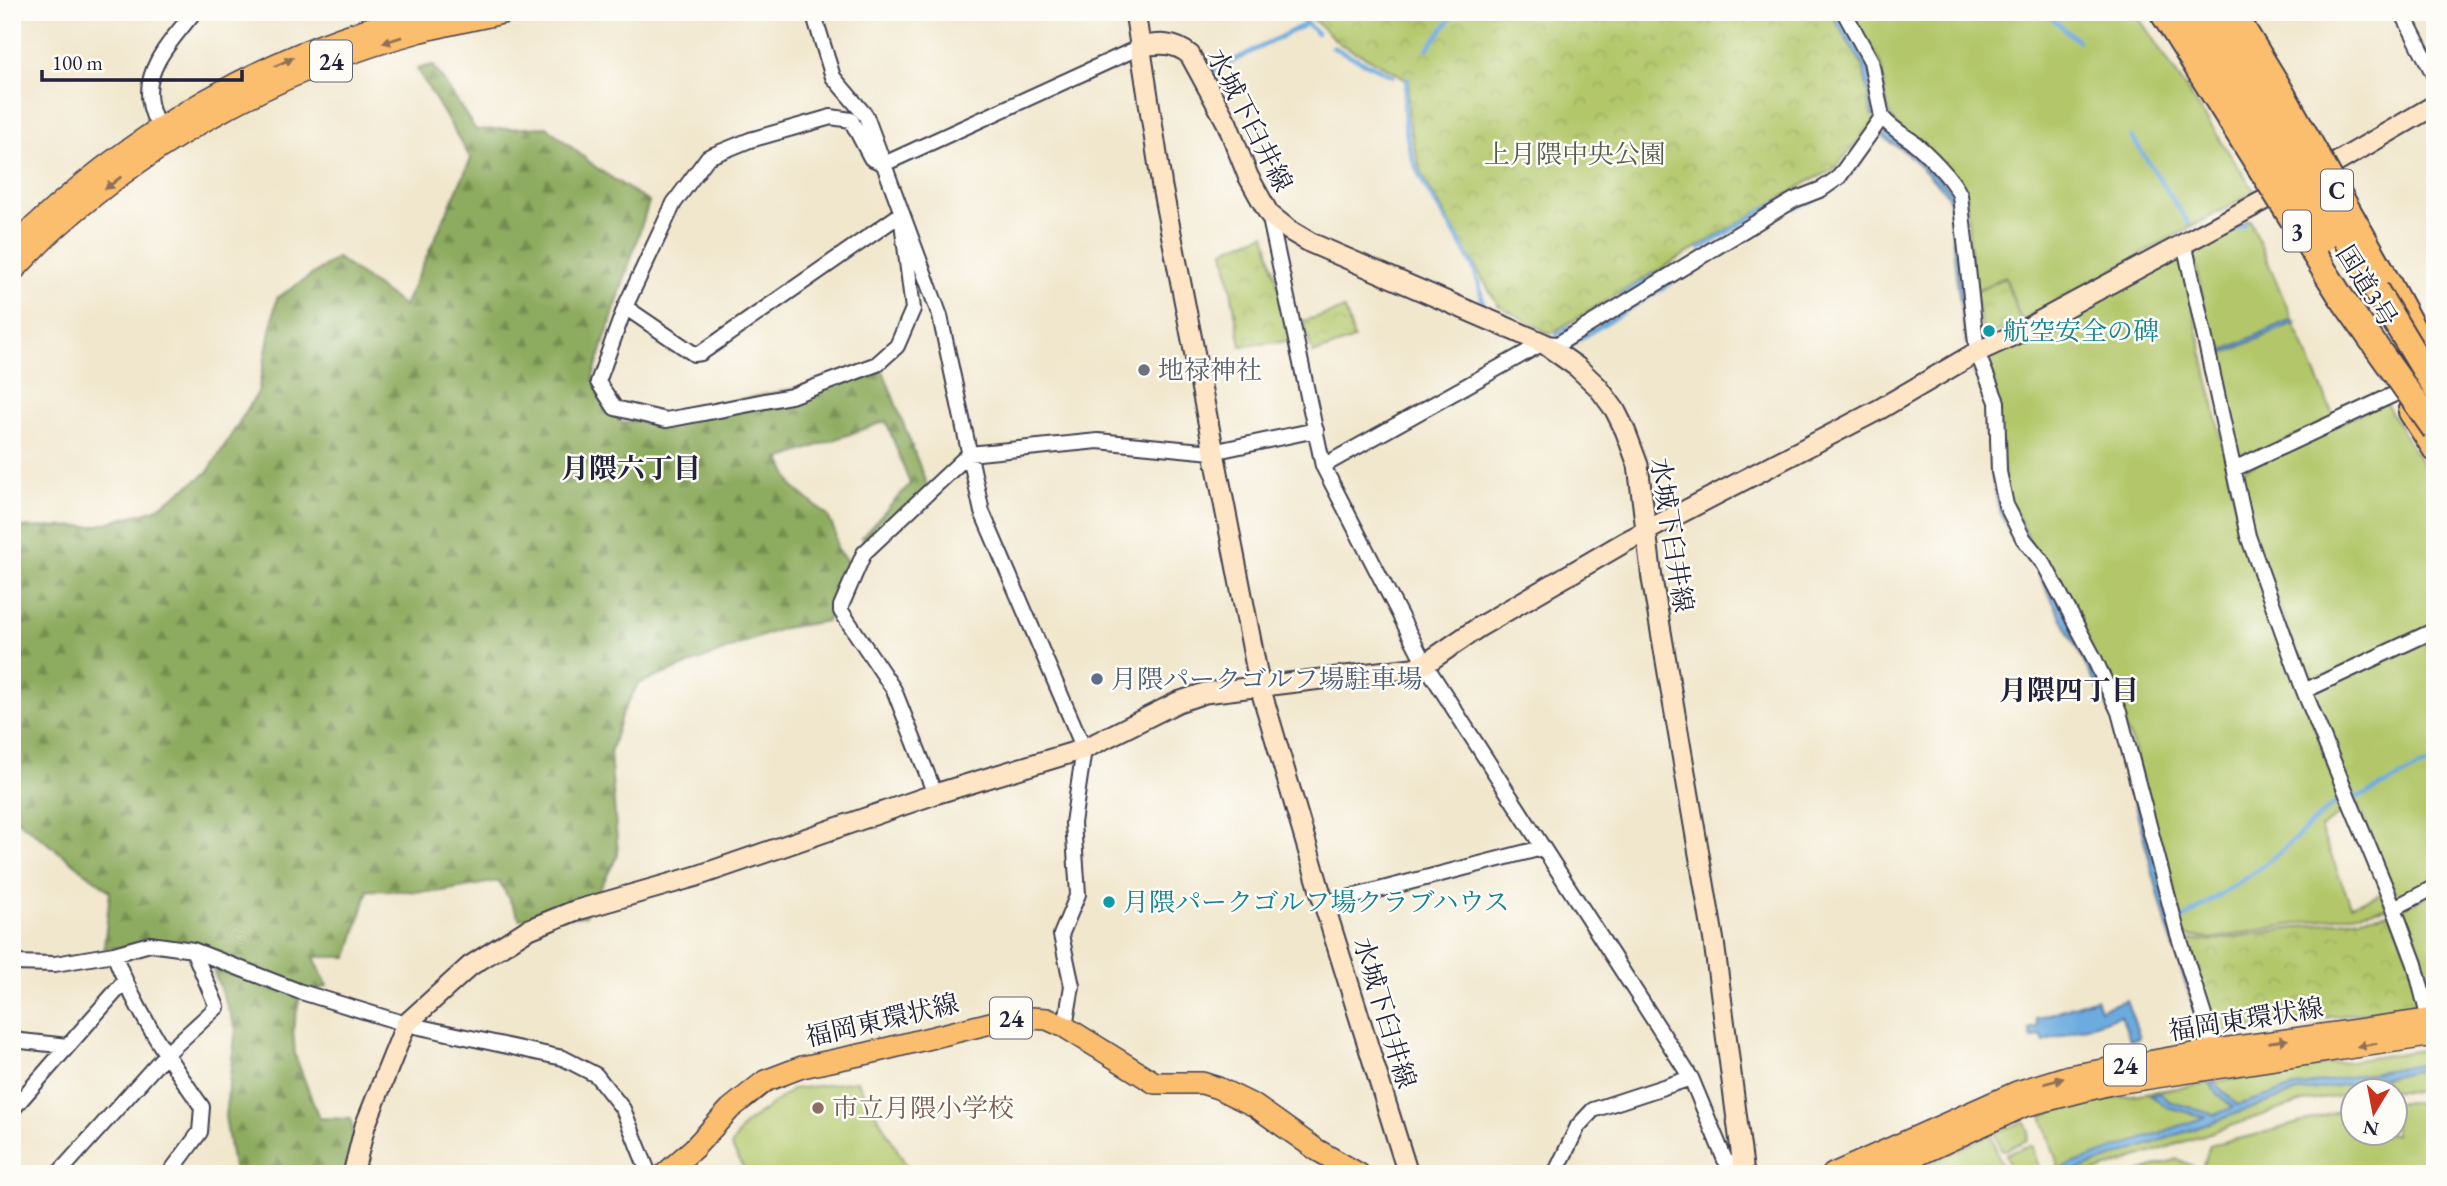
<svg xmlns="http://www.w3.org/2000/svg" width="2447" height="1186" font-family="'EB Garamond','Noto Serif JP',serif">
  <defs>
    <pattern id="forest-firs" width="22" height="20" patternUnits="userSpaceOnUse" patternTransform="scale(1.75)"><rect width="22" height="20" fill="#8eac5f"/><path d="M5 1l3.5 6h-7zM16 11l3.5 6h-7z" fill="#748c50"/></pattern>
    <pattern id="park-crowns" width="20" height="18" patternUnits="userSpaceOnUse" patternTransform="scale(1.75)"><rect width="20" height="18" fill="#b3c76b"/><path d="M2 6a3 3 0 1 1 6 0M12 15a3 3 0 1 1 6 0" fill="none" stroke="#9aab5e"/></pattern>
  </defs>
  <rect width="100%" height="100%" fill="#fdfcf7"/>
  <filter id="ink" filterUnits="userSpaceOnUse"><feTurbulence type="fractalNoise" baseFrequency=".0143" numOctaves="2"/><feDisplacementMap in="SourceGraphic" scale="14" xChannelSelector="R" yChannelSelector="G"/><feConvolveMatrix kernelMatrix="1 2 1 2 8 2 1 2 1" color-interpolation-filters="sRGB"/></filter>
  <filter id="wash" filterUnits="userSpaceOnUse"><feTurbulence type="fractalNoise" baseFrequency=".00686" numOctaves="4" result="noise"/><feDisplacementMap in="SourceGraphic" scale="28" xChannelSelector="R" yChannelSelector="G"/><feGaussianBlur stdDeviation="1.57" result="paint"/><feColorMatrix in="noise" values="0 0 0 0 0 0 0 0 0 0 0 0 0 0 0 0 0 1.4 0 .05"/><feComposite in="paint" operator="in"/></filter>
  <g filter="url(#wash)">
    <rect width="100%" height="100%" fill="#f1e7cd"/>
    <path fill="#b3c76b" stroke="#6a7453" stroke-width="2" d="M1851,12H2135L2255,192L2021,320L2005,276L1973,293L1966,193L1894,122C1883,104 1886,87 1881,67C1876,47 1859,31 1851,12Z
      M2250,220L2334,417L2243,461L2237,457L2193,253L2194,248Z
      M2176,255L2182,259L2243,539L2346,811L2320,828L2351,905L2381,894L2388,908L2210,939L2182,935L2131,740L2009,504L1984,359Z
      M2385,402L2435,486V626L2311,683L2307,681L2252,533L2240,476L2244,469Z
      M2423,640L2435,667V882L2398,900L2312,698L2313,692Z
      M2435,893V1002L2433,1003L2422,960L2403,915V907Z
      M2435,1048V1092L2387,1091L2381,1086L2379,1079L2365,1081V1091L2352,1092V1094L2304,1102L2277,1110L2089,1174H2061L2042,1116L2065,1107L2113,1098Z
      M857,1081L909,1170L905,1174H747L731,1146L744,1125L793,1089Z
      M2395,1102L2435,1103V1174H2206L2203,1165L2210,1145C2223,1141 2234,1140 2247,1137C2283,1129 2316,1116 2352,1109V1134H2394Z
      M2025,1121L2029,1133L2027,1140L2005,1150L2001,1149L1995,1133Z
      M1991,1134L2004,1174H1907Z
      M2028,1146H2032L2041,1174H2011L2006,1154Z
      M2177,1159L2193,1166L2196,1174H2133Z"/>
    <path fill="url(#forest-firs)" stroke="#58674d" stroke-width="2" d="M433,65L476,130L547,127L598,169L649,202L593,377L603,403L622,423L883,371L928,488L867,547L862,537L910,484L886,421L780,459L793,487L828,516L835,532L837,550L850,564L846,591L827,621L783,628L638,684L621,716L610,753L618,855L585,916L520,919L499,881L436,892L368,890L348,957H314L327,986L300,997L293,1028L295,1055L319,1118L351,1119L360,1174H234L225,1116L236,1029L204,947L104,948L110,891L12,816V528L95,526L154,510L208,472L258,392L277,298L337,258L404,306L471,159L417,69Z"/>
    <path fill="url(#park-crowns)" stroke="#6a7453" stroke-width="2" d="M1305,12H1840L1869,62L1879,117L1833,170L1810,181L1550,334L1498,305L1424,179C1412,145 1405,119 1409,83L1397,73L1340,44Z
      M1265,234L1292,341L1241,346L1224,250Z
      M2005,277L2020,320L1985,338L1974,293Z
      M1345,309L1354,339L1313,354L1303,321Z
      M2391,913L2411,962L2419,1005L2215,1033L2185,945L2191,940L2210,941Z"/>
    <path fill="#6cabdf" stroke="#47668d" stroke-width="2" d="M1830,12H1838L1869,65L1877,117L1872,116L1863,66Z
      M1887,131L1911,148L1951,191L1956,204L1959,275L1971,341L1966,343L1956,275L1949,200L1947,194L1907,153L1883,137Z
      M2289,320L2296,322L2215,358L2214,355Z
      M1981,370L1991,392L1996,473L2116,714L2204,1030H2201L2167,927L2112,716L2036,569L2015,543L1999,509L1991,473L1989,404L1987,393L1974,373Z
      M2096,998L2100,1009L2126,1000L2140,1037L2130,1040L2121,1015L2044,1042L2041,1035L2032,1039L2029,1030L2038,1027L2036,1019Z
      M2435,1061V1067L2364,1082L2297,1092L2067,1174L2063,1167L2205,1117L2167,1107L2150,1095L2161,1093L2169,1101L2215,1115L2233,1107L2216,1093L2210,1084L2215,1083L2237,1105L2296,1087Z"/>
    <g fill="none" stroke-linecap="round" stroke-linejoin="round">
      <path stroke="#6cabdf" stroke-width="4.5" d="M1294,12L1317,33
        M2045,12L2078,41
        M1332,47L1393,76
        M1427,49L1456,12
        M1213,71L1306,24
        M1408,78C1399,113 1407,154 1425,186C1447,226 1479,259 1483,306
        M2132,137L2189,224
        M1794,208C1843,189 1849,177 1878,135
        M1700,249L1777,202
        M2196,250L2245,225
        M1621,296L1664,271
        M1557,335L1571,327
        M1573,343L1677,279
        M2178,922L2252,874L2285,848L2331,806L2341,800L2364,795L2435,760"/>
    </g>
  </g>
  <g filter="url(#ink)">
    <g fill="none" stroke-linecap="round" stroke-linejoin="round">
      <defs>
        <path id="street" d="M813,12L833,77L866,116L940,316L982,512L1084,749L1073,823L1078,894L1061,935L1072,986L1065,1027
          M1844,12L1871,61L1882,117C1890,127 1902,134 1912,141C1927,153 1952,178 1960,195L1977,352L1997,402L1999,472L2006,505L2023,538L2044,564L2094,658L2119,712L2177,931L2215,1050
          M2402,12L2435,77
          M159,129C156,121 151,112 150,103C143,67 174,38 194,12
          M901,214L913,309L897,346L877,364L791,396L704,413L666,420L615,408L598,382L625,307L694,354L701,353Z
          M1269,214L1323,466L1425,664L1691,1078L1725,1160L1744,1172
          M2181,244L2187,256L2248,536L2304,691L2394,908L2415,964L2429,1020
          M625,307L674,203L708,157L750,140L831,117L851,120L871,158L884,164L1140,47
          M1323,466L1543,343L1558,344L1767,216L1794,200L1822,189L1839,177L1882,117
          M2234,469L2399,392
          M2304,691L2435,630
          M935,794L894,690L841,611V606L864,553L969,454L1098,441L1212,452L1316,430
          M1324,904L1542,848
          M2394,908L2435,887
          M114,954C135,1009 168,1059 202,1107L200,1132L169,1174
          M12,963L55,964L114,954L150,944L193,950L298,991L406,1024L563,1058L596,1075L623,1109L649,1174
          M12,1040L68,1046
          M12,1110L124,982
          M12,1173L19,1174
          M58,1174L165,1055L217,1007L193,950
          M1555,1174L1578,1126L1593,1110L1691,1078"/>
        <path id="secondary" d="M1135,12L1162,187L1260,687L1324,904L1408,1174
          M1140,47C1159,43 1175,42 1190,55L1227,123L1248,176L1269,214L1289,230L1311,243L1543,343L1577,367L1598,387L1615,410L1625,430L1638,465L1652,579L1714,942L1744,1174
          M2315,175L2435,105
          M353,1174L365,1126L406,1024L470,966L527,930L574,911L697,876L935,794L1084,749L1178,702L1205,693L1412,668L1425,664L1479,627L1625,542L1880,409L1977,352L2014,335L2287,188"/>
        <path id="primary" d="M12,248C123,136 277,45 432,12
          M12,272C27,257 41,241 57,227C160,135 285,68 418,32C447,24 477,19 506,12
          M665,1174L694,1148L730,1109L765,1081L802,1067L869,1053L1015,1017L1047,1019L1065,1027L1155,1083H1202L1218,1088L1255,1106L1317,1150L1359,1174
          M1833,1174L2017,1092L2069,1076L2215,1050L2435,1019
          M1877,1174L2024,1106L2110,1084L2435,1035"/>
        <path id="highway" d="M2372,253L2430,360
          M2411,412L2435,449"/>
      </defs>
      <use href="#street" stroke="#414051" stroke-width="18"/>
      <use href="#secondary" stroke="#414051" stroke-width="23"/>
      <use href="#primary" stroke="#414051" stroke-width="24"/>
      <use href="#highway" stroke="#414051" stroke-width="28"/>
      <use href="#street" stroke="#fff" stroke-width="14"/>
      <use href="#secondary" stroke="#fde5c5" stroke-width="19"/>
      <use href="#primary" stroke="#fbbd6e" stroke-width="21"/>
      <use href="#highway" stroke="#fbbd6e" stroke-width="24"/>
      <defs>
        <path id="highway-bridge" d="M2162,12L2341,297L2435,430
          M2187,12L2324,239
          M2208,12L2435,388
          M2233,12L2277,84L2383,272"/>
      </defs>
      <use href="#highway-bridge" stroke="#414051" stroke-width="28" stroke-linecap="butt"/>
      <use href="#highway-bridge" stroke="#fbbd6e" stroke-width="24"/>
    </g>
    <defs><path id="oneway-solid" d="M-6-.8H1V-3.2L6.5 0L1 3.2V.8H-6Z" transform="scale(1.75)"/></defs>
    <g fill="#8e7054">
      <use href="#oneway-solid" transform="translate(392 40) rotate(163)"/>
      <use href="#oneway-solid" transform="translate(284 62) rotate(-25)"/>
      <use href="#oneway-solid" transform="translate(113 183) rotate(142)"/>
      <use href="#oneway-solid" transform="translate(2278 1041) rotate(-8)"/>
      <use href="#oneway-solid" transform="translate(2367 1045) rotate(171)"/>
      <use href="#oneway-solid" transform="translate(2054 1081) rotate(-16)"/>
    </g>
  </g>
  <g fill="#0f9aa8" stroke="#fdfcf7" stroke-width="2.5">
    <circle cx="1989" cy="331" r="7"/>
    <circle cx="1109" cy="902" r="7"/>
  </g>
  <circle fill="#6b7280" stroke="#fdfcf7" stroke-width="2.5" cx="1144" cy="370" r="7"/>
  <circle fill="#5c6f8a" stroke="#fdfcf7" stroke-width="2.5" cx="1097" cy="679" r="7"/>
  <circle fill="#8d6e63" stroke="#fdfcf7" stroke-width="2.5" cx="818" cy="1108" r="7"/>
  <g text-anchor="middle" dominant-baseline="central" stroke-width="5" stroke-linejoin="round" paint-order="stroke">
    <g fill="#fdfcf7" stroke="#646373" stroke-width="2">
      <rect x="310" y="40.5" width="42" height="41" rx="5"/>
      <rect x="2321" y="169.5" width="32" height="41" rx="5"/>
      <rect x="2283" y="210.5" width="28" height="41" rx="5"/>
      <rect x="990" y="997.5" width="42" height="41" rx="5"/>
      <rect x="2104" y="1044.5" width="42" height="41" rx="5"/>
    </g>
    <g font-size="24" font-weight="bold" fill="#22223b">
      <text x="331" y="61">24</text>
      <text x="2337" y="190">C</text>
      <text x="2297" y="231">3</text>
      <text x="1011" y="1018">24</text>
      <text x="2125" y="1065">24</text>
    </g>
    <g font-size="26" fill="#22223b" stroke="#fdfcf7">
      <text transform="translate(1250 120) rotate(63)">水城下臼井線</text>
      <text transform="translate(2367 286) rotate(58)">国道3号</text>
      <text transform="translate(1672 535) rotate(81)">水城下臼井線</text>
      <text transform="translate(1385 1013) rotate(73)">水城下臼井線</text>
      <text transform="translate(2246 1019) rotate(-9)">福岡東環状線</text>
      <text transform="translate(882 1020) rotate(-13)">福岡東環状線</text>
    </g>
    <g font-size="26" fill="#555c4c" stroke="#fdfcf7">
      <text x="1575" y="154">上月隈中央公園</text>
    </g>
    <g font-size="26" fill="#0d838f" stroke="#fdfcf7" text-anchor="start">
      <text x="2003" y="331">航空安全の碑</text>
      <text x="1123" y="902">月隈パークゴルフ場クラブハウス</text>
    </g>
    <g font-size="26" fill="#5b616d" stroke="#fdfcf7" text-anchor="start">
      <text x="1158" y="370">地禄神社</text>
    </g>
    <g font-size="26" fill="#4e5e75" stroke="#fdfcf7" text-anchor="start">
      <text x="1111" y="679">月隈パークゴルフ場駐車場</text>
    </g>
    <g font-size="26" fill="#785e54" stroke="#fdfcf7" text-anchor="start">
      <text x="832" y="1108">市立月隈小学校</text>
    </g>
    <g font-size="28" font-weight="bold" fill="#22223b" stroke="#fdfcf7">
      <text x="631" y="468">月隈六丁目</text>
      <text x="2069" y="690">月隈四丁目</text>
    </g>
  </g>
  <rect width="2447" height="1186" fill="none" stroke="#fdfcf7" stroke-width="42"/>
  <g transform="translate(2374 1112) rotate(190)"><circle r="33" fill="#fdfcf7" stroke="#a5a5ac" stroke-width="2"/>
  <path d="M0-5L12 26L0 18L-12 26Z" fill="#c8321e"/>
  <text y="-10" font-size="19" font-weight="bold" text-anchor="middle" fill="#22223b">N</text>
  </g>
  <path d="M42 70v10h200v-10" fill="none" stroke="#22223b" stroke-width="3.5"/>
  <text x="52" y="70" font-size="21" fill="#22223b" stroke="#fdfcf7" stroke-width="5" paint-order="stroke">100 m</text>
</svg>
